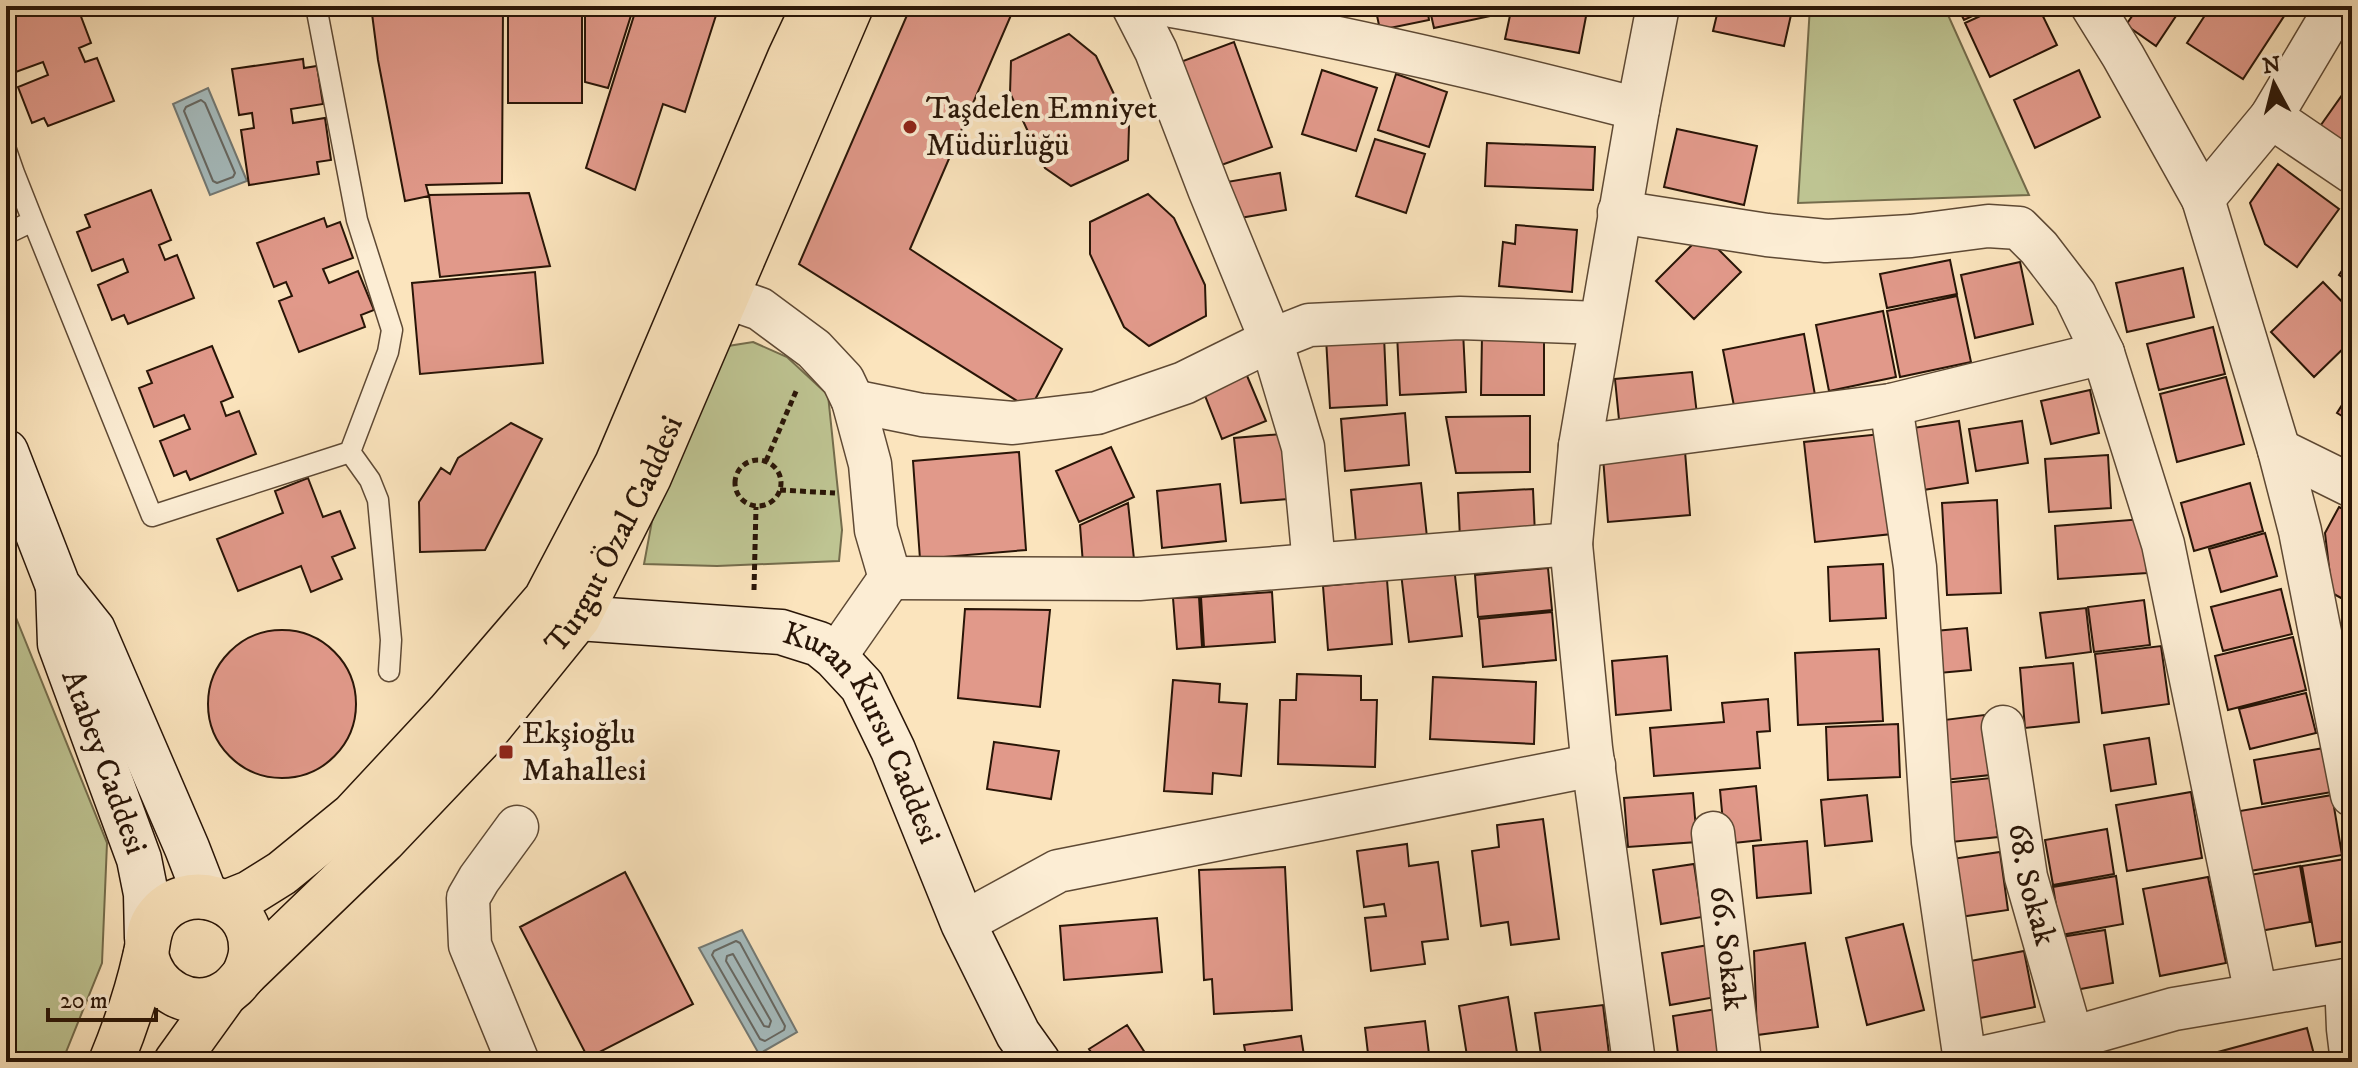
<svg xmlns="http://www.w3.org/2000/svg" width="2358" height="1068" font-family="'IM FELL DW Pica',serif">
  <rect width="100%" height="100%" fill="#fbe4bd"/>
  <filter id="stains"><feTurbulence type="fractalNoise" baseFrequency=".0025" numOctaves="4"/><feColorMatrix values="0 0 0 0 .2 0 0 0 0 .09 0 0 0 0 .02 0 0 0 .5 -.17"/></filter>
  <radialGradient id="worn" r=".72"><stop offset=".6" stop-color="#630" stop-opacity="0"/><stop offset="1" stop-color="#630" stop-opacity=".3"/></radialGradient>
  <path fill="#bec492" stroke="#746c4c" stroke-width="2" d="M1810,6H1944L2029,195L1798,203Z
    M753,342L787,357L828,395L842,530L839,561L717,566L644,564L652,521L722,347Z
    M6,593L107,843L102,963L62,1062H6Z"/>
  <path fill="#a5bbbd" stroke="#737974" stroke-width="2" d="M208,88L247,181L210,195L173,104Z
    M742,930L797,1032L759,1054L699,948Z"/>
  <g fill="none" stroke-linecap="round" stroke-linejoin="round">
    <path stroke="#676862" stroke-width="2" d="M201,100L205,103L235,173L233,177L217,183L213,181L184,111L186,107Z
      M736,941L740,943L785,1026L784,1030L765,1041L760,1039L712,955L714,951Z
      M733,954L771,1021L769,1027L764,1026L726,961L727,956Z"/>
  </g>
  <path fill="#e1998a" stroke="#291507" stroke-width="2" d="M35,6H77L91,43L79,48L85,62L97,58L114,101L48,126L44,118L32,123L18,87L48,75L43,62L13,73L6,57V31L10,30L6,18Z
    M222,6H247L225,14Z
    M371,6H503L502,183L426,185L429,196L405,201L378,60Z
    M508,6H582V103H508Z
    M585,6H634L608,88L585,82Z
    M637,6H719L685,112L663,104L635,190L586,168Z
    M911,6H1015L910,249L1062,349L1030,409L799,264Z
    M1375,6H1427L1429,20L1380,30Z
    M1429,6H1493L1495,15L1434,28Z
    M1512,6H1588L1579,53L1505,39Z
    M1719,6H1793L1784,46L1713,31Z
    M1957,6H1994L1964,20Z
    M2002,6H2038L2057,45L1990,77L1965,23Z
    M2139,6H2168L2178,13L2156,46L2126,25Z
    M2211,6L2290,7L2243,79L2187,43Z
    M1069,34L1096,56L1129,126L1128,160L1071,186L1045,168L1010,93L1011,61Z
    M1234,42L1272,147L1213,168L1175,64Z
    M303,59L304,68L317,66L323,104L291,109L293,123L325,118L331,160L317,162L319,174L249,185L241,130L254,128L252,113L239,115L232,69Z
    M1322,70L1377,88L1356,151L1302,134Z
    M2079,70L2100,117L2035,148L2014,100Z
    M1396,74L1447,92L1429,147L1378,130Z
    M2352,81V158L2316,132Z
    M1677,129L1757,146L1744,205L1664,187Z
    M1375,139L1425,154L1406,213L1356,196Z
    M1487,143L1595,147L1593,190L1485,186Z
    M2278,164L2339,209L2297,267L2265,244L2250,203Z
    M1280,173L1286,210L1234,219L1227,182Z
    M151,190L171,240L159,245L165,260L177,255L194,298L128,324L124,315L112,320L98,285L128,272L123,259L92,271L77,232L90,227L85,215Z
    M529,193L550,266L440,277L429,195Z
    M1148,194L1174,218L1205,285L1206,316L1149,346L1124,327L1090,254V222Z
    M324,218L327,227L340,222L353,258L323,269L329,283L358,271L374,310L361,315L365,327L299,352L279,301L292,296L286,282L274,287L257,243Z
    M1516,225L1577,230L1572,292L1499,286L1503,242L1515,244Z
    M1703,234L1741,272L1694,319L1656,281Z
    M2352,256V284L2339,275Z
    M1950,260L1957,294L1887,308L1880,274Z
    M2020,262L2033,324L1975,338L1961,275Z
    M2183,268L2194,317L2127,332L2116,283Z
    M535,272L543,363L420,374L412,283Z
    M2323,282L2352,312V340L2314,377L2271,332Z
    M1957,296L1971,362L1900,377L1887,311Z
    M1883,311L1896,377L1829,391L1816,325Z
    M2213,327L2225,374L2159,390L2147,344Z
    M1463,331L1466,392L1400,395L1397,334Z
    M1804,334L1815,395L1735,411L1723,350Z
    M1482,335H1544V395H1481Z
    M1384,336L1387,405L1330,408L1326,338Z
    M212,346L233,397L221,402L226,416L239,411L256,454L190,480L186,471L174,476L160,441L190,429L184,415L154,427L139,388L152,383L147,371Z
    M1245,371L1266,421L1222,439L1202,388Z
    M1692,372L1698,423L1620,430L1615,379Z
    M2226,377L2244,444L2177,462L2160,394Z
    M2352,389V422L2337,413Z
    M2090,390L2099,433L2051,444L2041,401Z
    M1405,413L1409,465L1345,471L1341,419Z
    M1530,416V472L1456,473L1446,417Z
    M1959,421L1968,483L1923,490L1913,428Z
    M2022,421L2028,463L1976,471L1969,429Z
    M511,423L542,439L485,550L420,552L419,502L441,468L450,474L458,458Z
    M1282,434L1288,499L1241,503L1234,438Z
    M1881,434L1892,534L1815,542L1804,442Z
    M1111,447L1134,497L1079,522L1056,471Z
    M1685,451L1690,515L1608,522L1603,457Z
    M1019,452L1026,550L920,559L913,461Z
    M2108,455L2111,508L2049,512L2045,459Z
    M308,478L323,517L340,511L355,548L332,557L342,579L311,592L301,566L238,591L217,539L283,513L275,491Z
    M1421,483L1427,537L1356,543L1351,490Z
    M2250,483L2263,531L2194,551L2181,503Z
    M1220,484L1226,541L1162,548L1157,491Z
    M1533,489L1535,535L1460,539L1458,493Z
    M1997,500L2001,593L1947,595L1942,503Z
    M1128,503L1134,559L1083,564L1080,525Z
    M2339,507L2352,514V604L2332,593L2325,533Z
    M2143,519L2147,573L2058,579L2055,526Z
    M2265,533L2277,576L2221,592L2209,549Z
    M1883,564L1886,618L1830,621L1828,567Z
    M1454,567L1462,636L1409,642L1401,573Z
    M1548,568L1552,610L1478,617L1475,575Z
    M1387,580L1392,644L1328,650L1323,586Z
    M2281,589L2292,634L2223,651L2211,607Z
    M1272,592L1275,642L1204,647L1201,597Z
    M1199,597L1202,647L1177,649L1173,598Z
    M2144,600L2150,645L2094,652L2088,607Z
    M2086,608L2091,652L2046,658L2040,613Z
    M965,609L1050,610L1040,707L958,698Z
    M1552,612L1556,660L1483,667L1479,619Z
    M1967,628L1971,670L1928,674L1924,632Z
    M208 704a74 74 0 1 1 148 0a74 74 0 1 1-148 0Z
    M2293,637L2306,690L2228,710L2215,656Z
    M2161,646L2169,704L2102,713L2095,654Z
    M1879,649L1883,721L1798,725L1795,653Z
    M1667,656L1671,710L1616,715L1612,661Z
    M2073,663L2079,722L2025,728L2020,668Z
    M1297,674L1361,676V700H1377L1375,767L1278,764L1280,700H1296Z
    M1433,677L1536,682L1534,744L1430,739Z
    M1173,680L1220,684L1219,702L1247,704L1241,776L1213,773L1212,794L1164,791Z
    M2306,693L2316,733L2250,749L2239,709Z
    M1768,699L1770,731L1757,732L1760,768L1654,776L1650,728L1724,722L1722,703Z
    M1984,715L1990,775L1935,781L1928,722Z
    M1898,724L1900,777L1828,780L1826,727Z
    M2149,738L2156,784L2111,791L2104,745Z
    M994,742L1059,751L1051,799L987,789Z
    M2324,748L2332,792L2262,804L2254,760Z
    M1991,778L1998,837L1942,843L1935,784Z
    M1756,786L1761,840L1725,844L1720,790Z
    M2191,792L2202,858L2127,871L2116,805Z
    M1693,793L1697,842L1628,847L1624,798Z
    M1867,795L1872,841L1825,846L1821,800Z
    M2332,795L2342,855L2250,871L2240,811Z
    M1543,819L1559,939L1511,945L1508,922L1481,926L1472,851L1499,847L1497,825Z
    M2107,829L2114,874L2053,885L2045,840Z
    M1807,841L1811,893L1757,898L1753,846Z
    M1407,844L1409,866L1438,862L1448,939L1422,942L1425,964L1371,971L1365,918L1386,916L1384,904L1364,907L1357,851Z
    M2000,852L2008,910L1953,918L1945,860Z
    M2345,859L2352,901V940L2316,946L2302,866Z
    M1694,864L1702,917L1661,924L1653,870Z
    M2300,866L2310,922L2260,931L2250,875Z
    M1285,867L1292,1010L1214,1014L1212,979L1204,980L1199,870Z
    M625,872L693,1004L588,1058L520,927Z
    M2116,876L2123,924L2061,935L2053,887Z
    M2208,877L2226,963L2160,976L2143,889Z
    M1157,918L1162,972L1064,980L1060,926Z
    M1903,924L1924,1010L1867,1025L1846,938Z
    M2105,930L2113,983L2070,991L2061,937Z
    M1720,943L1727,995L1670,1005L1662,953Z
    M1805,943L1818,1027L1757,1035L1754,951Z
    M2024,951L2035,1007L1975,1019L1965,962Z
    M1508,997L1518,1059L1501,1062H1468L1459,1006Z
    M1603,1005L1609,1054L1542,1062L1535,1013Z
    M1723,1008L1730,1054L1679,1061L1673,1016Z
    M1425,1021L1430,1062H1369L1365,1028Z
    M1127,1025L1151,1062H1097L1089,1049Z
    M2307,1028L2316,1062H2205L2203,1056Z
    M1301,1036L1305,1062H1247L1244,1045Z"/>
  <g fill="none" stroke-linecap="round" stroke-linejoin="round">
    <defs>
      <path id="service" d="M6,150L14,173L6,177
        M14,173L33,221
        M6,234L33,221L152,516L350,452L388,352L392,330L357,220L316,6
        M350,452L370,480L378,500L391,640L389,671"/>
      <g id="minor">
        <path d="M1133,6L1156,51L1209,189L1271,340L1303,447L1314,564"/>
        <path d="M1172,6C1328,33 1484,69 1638,109"/>
        <path d="M2092,6L2123,56L2203,199L2271,117L2352,172"/>
        <path d="M2271,117L2337,6"/>
        <path d="M2203,199L2279,450L2300,531L2352,795"/>
        <path d="M1619,212L1767,235L1826,241L1911,236L1988,226L2019,228L2039,248L2075,295L2103,353L2163,544L2256,994"/>
        <path d="M694,286L760,309L814,349L843,380L853,401L870,464L876,530L890,578"/>
        <path d="M853,401L922,415L1013,423L1097,413L1184,383L1271,340L1309,325L1460,318L1600,323"/>
        <path d="M1891,405L1915,567L1933,842L1965,1061"/>
        <path d="M1580,446L1891,405L2103,353"/>
        <path d="M2279,450L2352,486"/>
        <path d="M1571,544L1580,446L1638,109L1658,6"/>
        <path d="M890,578L1139,579L1571,544L1591,748L1634,1062"/>
        <path d="M835,657L890,578"/>
        <path id="s1" d="M2003,727L2026,877L2072,1038"/>
        <path d="M517,827L479,879L468,898L470,945L518,1062"/>
        <path id="s2" d="M1713,833L1740,1062"/>
        <path d="M963,923L1058,871L1594,765"/>
        <path d="M2346,980L2348,1029L2352,1062"/>
        <path d="M1962,1062L2072,1038L2174,1009L2352,979"/>
      </g>
      <g id="secondary">
        <path d="M6,452L58,586L93,630L187,848L206,897"/>
        <path id="s3" d="M58,586L60,644L139,859L146,894L147,938"/>
        <path id="s4" d="M549,601L578,618L781,632L819,644L835,657L862,686L893,750L963,923L1018,1034L1038,1062"/>
      </g>
      <g id="primary">
        <path d="M225,903L250,893L282,873L353,815L448,713L546,599L617,464L790,57L814,6"/>
        <path id="s5" d="M146,954C153,990 192,1013 225,993C233,989 238,982 244,975L383,841L480,739L578,618L649,477L851,6"/>
        <path d="M111,1062C125,1028 137,993 145,957C149,943 147,930 157,917C185,879 250,897 251,946C252,956 248,966 244,975"/>
        <path d="M176,1062L225,994"/>
      </g>
    </defs>
    <use href="#service" stroke="#5e4934" stroke-width="23"/>
    <use href="#minor" stroke="#5e4934" stroke-width="45"/>
    <use href="#secondary" stroke="#291507" stroke-width="47"/>
    <use href="#primary" stroke="#291507" stroke-width="47"/>
    <path stroke="#291507" stroke-width="5" stroke-dasharray="6 4" stroke-linecap="butt" d="M735 483a23 23 0 1 1 46 0a23 23 0 1 1-46 0Z
      M766,461L797,389
      M780,490L835,493
      M754,590L756,507"/>
    <use href="#service" stroke="#fcedd4" stroke-width="20"/>
    <use href="#minor" stroke="#fcedd4" stroke-width="42"/>
    <use href="#secondary" stroke="#fcedd4" stroke-width="44"/>
    <use href="#primary" stroke="#fbe4bd" stroke-width="44"/>
  </g>
  <g fill="#8f2418" stroke="#fcedd4" stroke-width="3">
    <circle cx="910" cy="127" r="8"/>
    <rect x="498" y="744" width="16" height="16" rx="4"/>
  </g>
  <g text-anchor="middle" dominant-baseline="central" stroke-width="8" stroke-linejoin="round" paint-order="stroke">
    <g font-size="32" fill="#291507" stroke="#fcedd4" text-anchor="start">
      <text x="926" y="109">Taşdelen Emniyet<tspan x="926" dy="37">Müdürlüğü</tspan></text>
      <text x="522" y="734">Ekşioğlu<tspan x="522" dy="37">Mahallesi</tspan></text>
    </g>
    <g font-size="32" fill="#291507" stroke="#fcedd4">
      <text stroke="none"><textPath href="#s5" startOffset="710">Turgut Özal Caddesi</textPath></text>
      <text stroke="none"><textPath href="#s4" startOffset="374">Kuran Kursu Caddesi</textPath></text>
      <text stroke="none"><textPath href="#s3" startOffset="184">Atabey Caddesi</textPath></text>
      <text stroke="none"><textPath href="#s1" startOffset="160">68. Sokak</textPath></text>
      <text stroke="none"><textPath href="#s2" startOffset="116">66. Sokak</textPath></text>
    </g>
  </g>
  <rect width="2358" height="1068" fill="none" stroke="#fbe4bd" stroke-width="32"/>
  <rect x="8" y="8" width="2342" height="1052" fill="none" stroke="#291507" stroke-width="4"/>
  <rect x="16" y="16" width="2326" height="1036" fill="none" stroke="#291507" stroke-width="2"/>
  <g transform="translate(2274 84) rotate(353)" stroke="#fcedd4" stroke-width="6" paint-order="stroke">
  <path d="M0-6L14 30L0 20L-14 30Z" fill="#291507"/>
  <text y="-12" font-size="22" font-weight="bold" text-anchor="middle" fill="#291507">N</text>
  </g>
  <path d="M48 1008v12h108v-12" fill="none" stroke="#291507" stroke-width="4"/>
  <text x="60" y="1008" font-size="24" fill="#291507" stroke="#fcedd4" stroke-width="6" paint-order="stroke">20 m</text>
  <rect width="100%" height="100%" filter="url(#stains)"/>
  <rect width="100%" height="100%" fill="url(#worn)"/>
</svg>
